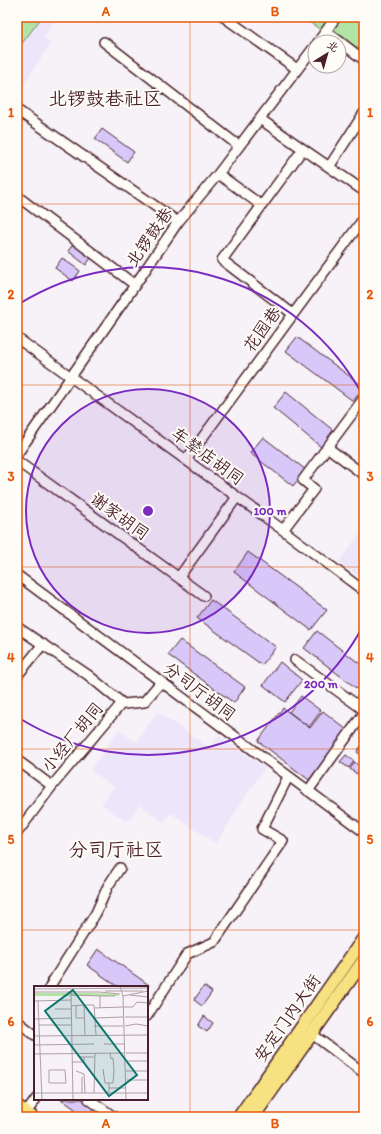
<svg xmlns="http://www.w3.org/2000/svg" width="381" height="1134" font-family="Itim,'LXGW WenKai TC',sans-serif">
  <rect width="100%" height="100%" fill="#f6f2f8"/>
  <filter id="ink" filterUnits="userSpaceOnUse"><feTurbulence type="fractalNoise" baseFrequency=".025" numOctaves="2"/><feDisplacementMap in="SourceGraphic" scale="8" xChannelSelector="R" yChannelSelector="G"/><feConvolveMatrix kernelMatrix="1 2 1 2 8 2 1 2 1" color-interpolation-filters="sRGB"/></filter>
  <g filter="url(#ink)">
    <path fill="#ede5f9" d="M17,17H57L43,37L51,43L17,94Z
      M364,528V581L339,562Z
      M158,712L210,749L219,736L265,768L245,797L216,844L171,813L164,822L140,805L127,822L101,804L114,787L90,770L119,730L136,742Z"/>
    <path fill="#b2e4a5" stroke="#7e8268" d="M17,17H42L17,50Z
      M302,17H355L364,24V60Z"/>
    <path fill="#d8c8fa" stroke="#4a1f2b" d="M102,129L134,152L127,162L95,139Z
      M75,242L93,255L86,265L68,251Z
      M62,258L80,271L73,281L55,268Z
      M297,337L364,387L353,401L286,351Z
      M286,392L334,431L321,447L273,408Z
      M263,437L306,470L293,486L250,453Z
      M248,552L327,610L311,630L234,572Z
      M211,600L276,647L262,665L197,618Z
      M317,631L364,667V694L304,648Z
      M180,640L245,687L234,703L168,655Z
      M280,662L302,680L285,702L263,685Z
      M301,696L321,711L309,727L289,712Z
      M283,708L310,728L323,711L347,730L309,780L258,741Z
      M361,746L364,749V757L357,752Z
      M346,755L354,761L349,768L340,762Z
      M355,762L361,768L357,774L350,769Z
      M361,768L364,770V774L363,776L358,772Z
      M98,949L149,985L147,988V987H118L87,965Z
      M204,986L212,992L202,1006L194,1000Z
      M204,1016L213,1023L207,1032L198,1026Z
      M61,1099H85L95,1107L88,1117H86Z"/>
    <g fill="none" stroke-linecap="round" stroke-linejoin="round">
      <defs>
        <path id="minor" d="M224,17L297,69
          M326,31L364,60
          M104,42L239,146
          M318,42L336,17
          M17,110L178,222
          M260,119L303,149L364,191
          M329,167L364,113
          M218,174L261,205
          M17,196L135,285
          M293,314L222,260L303,149
          M17,338L283,530L364,591
          M327,447L364,475
          M17,454L135,285L178,222L218,174L315,46
          M186,460L364,218
          M17,461L204,596
          M283,530L314,489L303,480L364,398
          M17,575L364,832
          M179,577L237,497
          M17,627L88,675L122,703
          M295,660L364,710
          M17,676L43,644
          M17,760L52,786
          M308,791L364,713
          M17,833L52,786L122,703L124,704L144,702L161,682
          M50,987L53,981L96,913L108,886L120,868
          M147,1016L187,954L214,942L283,841L262,829L288,777
          M17,1021L35,1035
          M312,1034L364,1073
          M89,1099L114,1117
          M26,1113L36,1099"/>
        <path id="major" d="M17,1106L32,1117
          M239,1117L364,938
          M253,1117L364,960"/>
      </defs>
      <use href="#minor" stroke="#4a1f2b" stroke-width="12"/>
      <use href="#major" stroke="#4a1f2b" stroke-width="15"/>
      <use href="#minor" stroke="#fdfcf7" stroke-width="9"/>
      <use href="#major" stroke="#f7e281" stroke-width="12"/>
    </g>
  </g>
  <path fill="none" stroke="#e8590c" stroke-width="1" stroke-opacity="0.55" d="M190,17V1117M17,204H364M17,385H364M17,567H364M17,749H364M17,930H364"/>
  <circle cx="148" cy="511" r="122" fill="#7b2cbf" fill-opacity=".12"/>
  <g fill="none" stroke="#7b2cbf" stroke-width="2">
    <circle cx="148" cy="511" r="122"/>
    <path d="M363 626A244 244 0 0 1 19 718M19 304A244 244 0 0 1 363 396"/>
  </g>
  <g text-anchor="middle" dominant-baseline="central" stroke-width="4" stroke-linejoin="round" paint-order="stroke">
    <g font-size="17" fill="#4a1f2b" stroke="#fdfcf7">
      <text transform="translate(149 237) rotate(-55)">北锣鼓巷</text>
      <text transform="translate(262 329) rotate(-54)">花园巷</text>
      <text transform="translate(208 456) rotate(36)">车辇店胡同</text>
      <text transform="translate(120 516) rotate(36)">谢家胡同</text>
      <text transform="translate(200 691) rotate(37)">分司厅胡同</text>
      <text transform="translate(72 737) rotate(-50)">小经厂胡同</text>
      <text transform="translate(287 1018) rotate(-55)">安定门内大街</text>
    </g>
    <g font-size="19" fill="#4a1f2b" stroke="#fdfcf7">
      <text x="105" y="98">北锣鼓巷社区</text>
      <text x="116" y="849">分司厅社区</text>
    </g>
  </g>
  <g transform="translate(34 986)">
    <rect width="114" height="114" fill="#f6f2f8"/>
    <path d="M0,7H57L84,8L85,10H0Z" fill="#b2e4a5"/>
    <path fill="none" stroke="#b19ea6" stroke-width="1" d="M86,0L89,10L114,5M0,3L114,2M71,5H109M0,6H65M37,6L39,114M65,6L86,8M37,9L66,10V22M96,9L114,11M66,10H81M89,10L92,114M0,15L37,14M4,15L8,114M37,20L50,19M42,20V32H50M90,21H99L103,16L114,17M60,22L89,21M21,23H37M91,31H114M60,32L89,31M0,33L37,32M5,39H37M60,40H89M91,40L102,38L114,40M51,49L50,19H60L62,49M0,50L114,49M70,58H90M0,59L60,58M92,67H114M0,68L91,67M46,71H60M92,75H114M38,76H50V71M69,83L71,97H75M15,84H31L32,97H15ZM42,85L50,88L51,107M92,85H114M48,91V107M93,94H114M75,102H92M0,107H114M60,107L61,67M75,107V97H79L80,84L79,72L77,73L76,67"/>
    <path fill="#0f766e" fill-opacity="0.15" stroke="#0f766e" stroke-width="2" d="M39,4L103,89L75,110L11,25Z"/>
    <rect width="114" height="114" fill="none" stroke="#4a1f2b" stroke-width="2"/>
  </g>
  <circle cx="148" cy="511" r="6" fill="#7b2cbf" stroke="#fdfcf7" stroke-width="2"/>
  <g font-size="12" text-anchor="middle" font-weight="bold" fill="#7b2cbf" stroke="#fdfcf7" stroke-width="4" stroke-linejoin="round" paint-order="stroke">
    <text x="270" y="515">100 m</text>
    <text x="321" y="688">200 m</text>
  </g>
  <rect width="381" height="1134" fill="none" stroke="#fdfcf7" stroke-width="44"/>
  <g transform="translate(327 54) rotate(37)"><circle r="19" fill="#fdfcf7" stroke="#b5a4a5"/>
  <path d="M0-3L7 15L0 10L-7 15Z" fill="#4a1f2b"/>
  <text y="-6" font-size="11" font-weight="bold" text-anchor="middle" fill="#4a1f2b">北</text>
  </g>
  <rect x="22" y="22" width="337" height="1090" fill="none" stroke="#e8590c" stroke-width="1.5"/>
  <g font-size="13" text-anchor="middle" font-weight="bold" fill="#e8590c">
    <text x="106" y="16">A</text>
    <text x="275" y="16">B</text>
    <text x="11" y="117">1</text>
    <text x="370" y="117">1</text>
    <text x="11" y="299">2</text>
    <text x="370" y="299">2</text>
    <text x="11" y="481">3</text>
    <text x="370" y="481">3</text>
    <text x="11" y="662">4</text>
    <text x="370" y="662">4</text>
    <text x="11" y="844">5</text>
    <text x="370" y="844">5</text>
    <text x="11" y="1026">6</text>
    <text x="370" y="1026">6</text>
    <text x="106" y="1128">A</text>
    <text x="275" y="1128">B</text>
  </g>
</svg>
